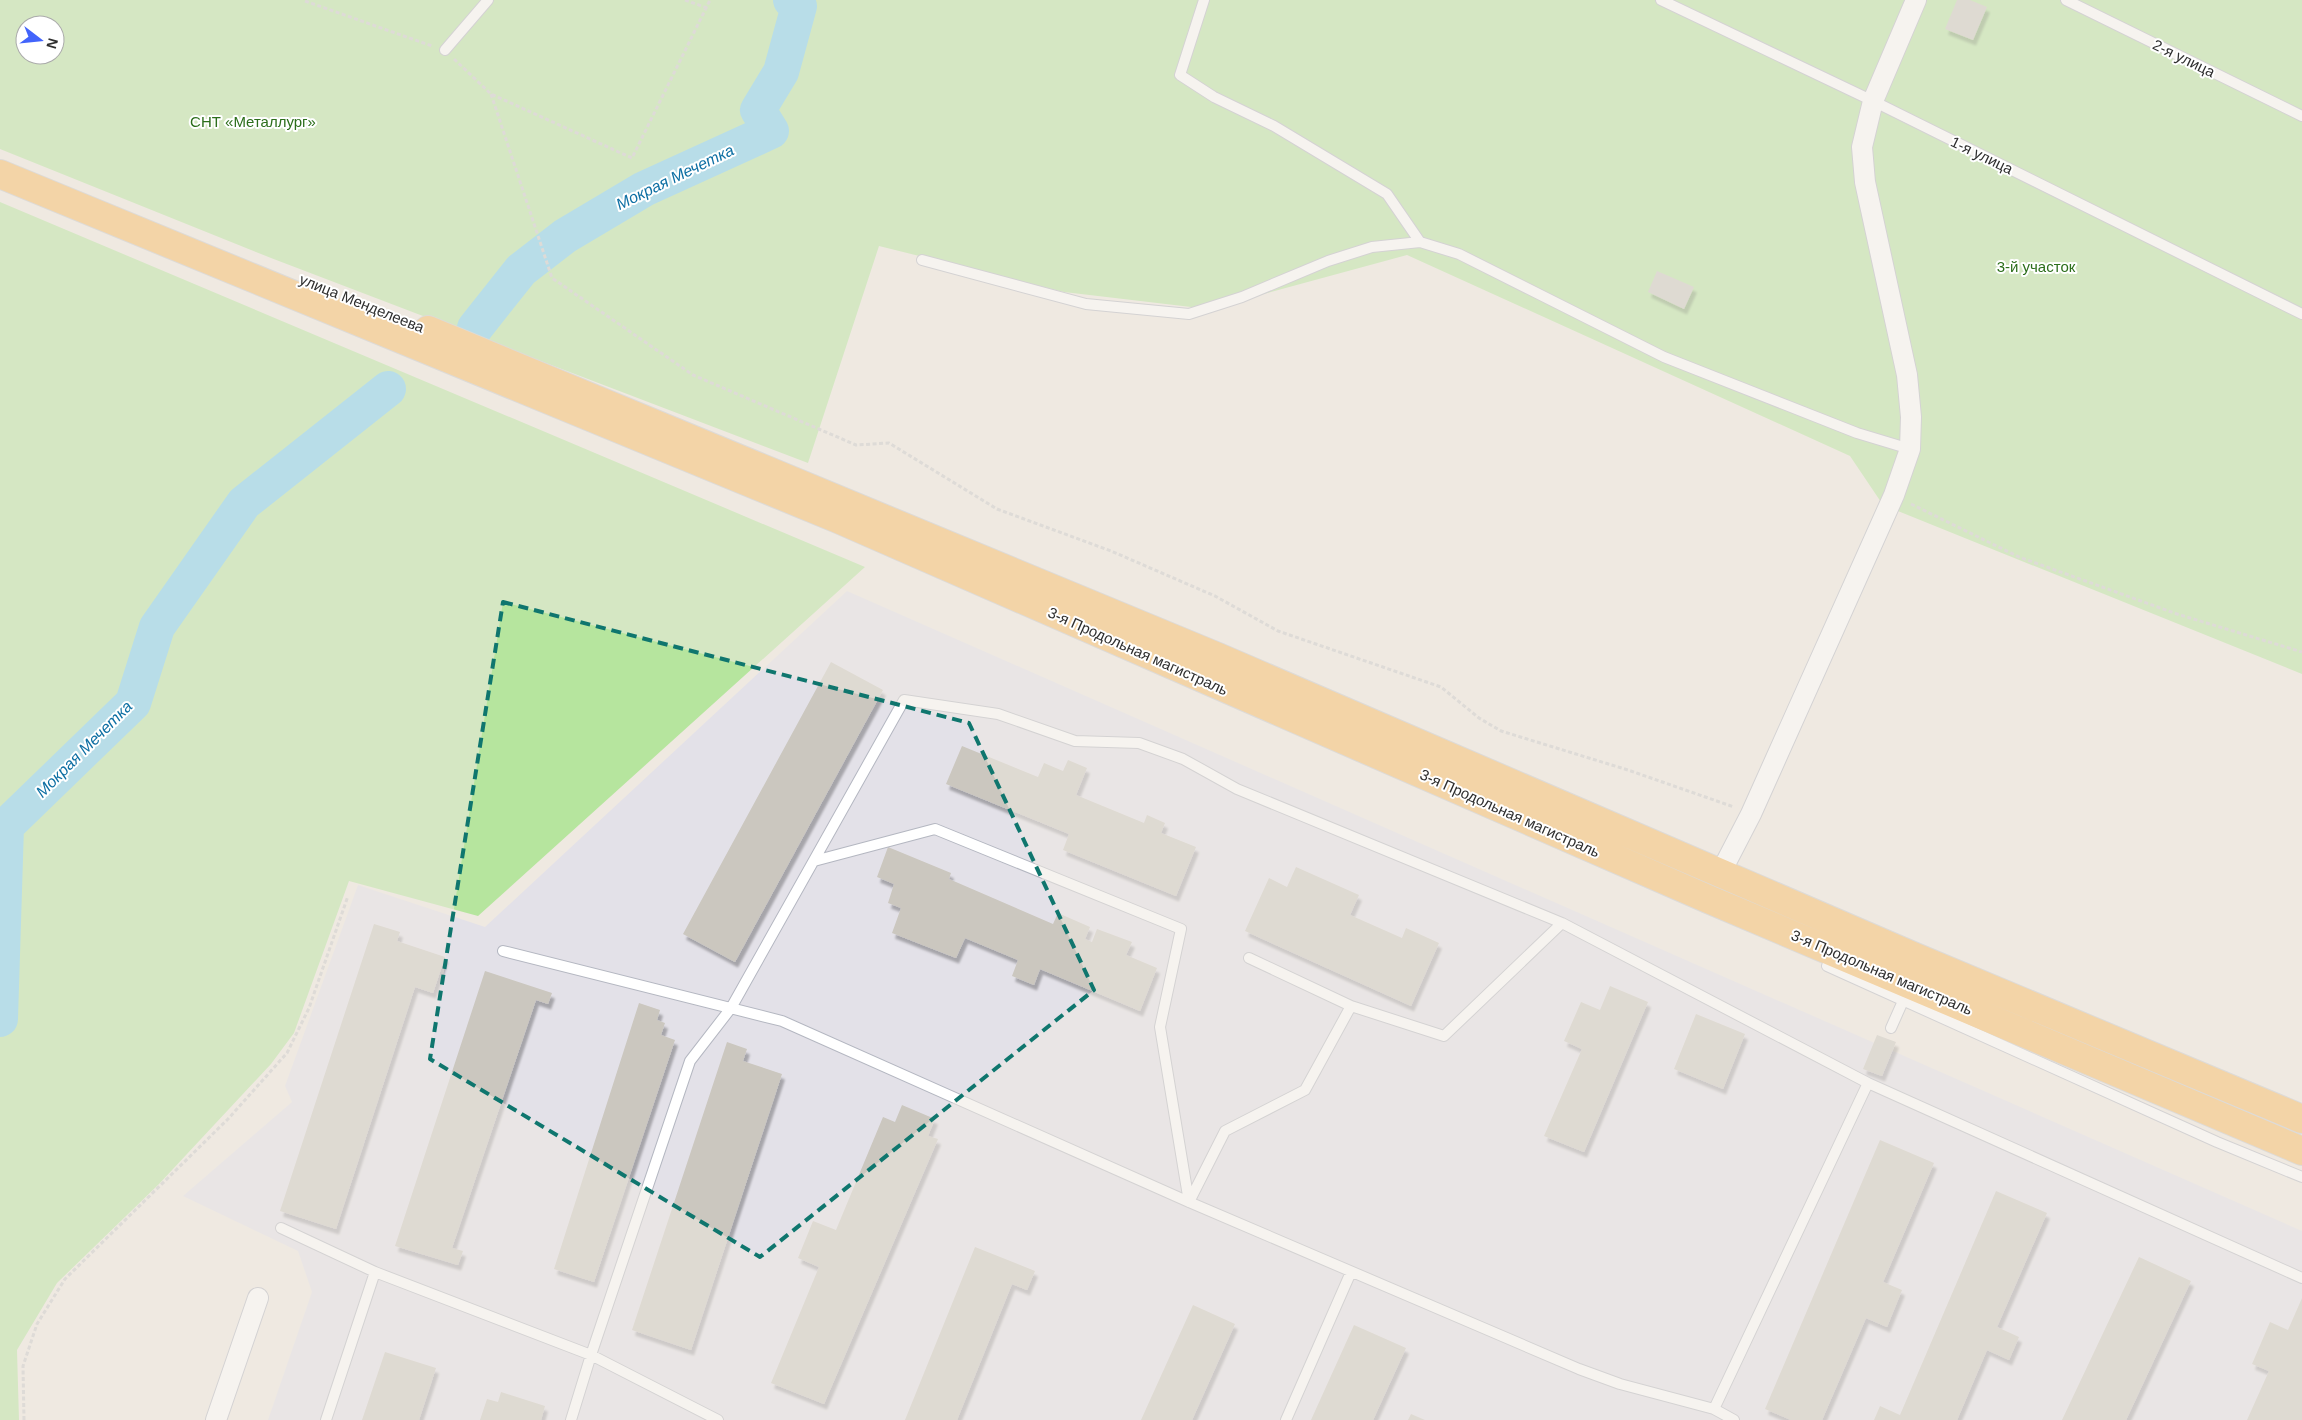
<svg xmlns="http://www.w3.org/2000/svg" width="2302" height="1420" font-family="Arial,sans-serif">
  <defs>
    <filter id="shadow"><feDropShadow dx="3" dy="5.5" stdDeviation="1" flood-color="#0004"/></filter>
  </defs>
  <rect width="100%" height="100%" fill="#efe9e1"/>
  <path fill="#e3e1e8" d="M847,591L2302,1231V1420H268L312,1292L298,1251L183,1196L292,1102L285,1086L358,885L485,927Z"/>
  <path fill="#b6e59e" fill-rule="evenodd" d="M0,0H2302V674L1883,505L1850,456L1407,255L1208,309L1064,292L879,246L808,463L271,258L0,149ZM25,25H55V55H25Z
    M0,202L865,567L478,916L349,881L294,1033L271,1064L159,1184L57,1283L17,1350L19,1420H0Z"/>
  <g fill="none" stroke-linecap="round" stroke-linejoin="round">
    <path stroke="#75cff0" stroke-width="36" d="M475,328L521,270L565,236L644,189L771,131L758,110L781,72L799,6L791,0
      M0,1019L6,826L133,703L157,627L244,503L388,389"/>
  </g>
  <path fill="#cbc7bf" filter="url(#shadow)" d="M1957,0H1970L1987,7L1973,40L1945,29Z
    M1657,271L1694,287L1684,309L1648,292Z
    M831,662L883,690L735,962L683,934Z
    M962,746L1038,777L1044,763L1063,771L1068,760L1087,768L1076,795L1144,823L1147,815L1165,823L1161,833L1196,847L1176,896L1063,850L1069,834L946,784Z
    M888,847L951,873L949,879L1053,924L1058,913L1090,927L1085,939L1092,942L1097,929L1132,942L1126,955L1157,968L1140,1011L1040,969L1034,985L1012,976L1018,960L965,938L956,958L892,933L901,908L888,903L894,884L877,877Z
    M1296,867L1359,895L1350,915L1402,938L1406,928L1439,943L1411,1006L1245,931L1269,878L1287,887Z
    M374,924L400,932L397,941L445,957L433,993L415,987L336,1229L280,1211Z
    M485,971L552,993L548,1004L536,1000L452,1248L463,1251L458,1265L395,1246Z
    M1610,986L1648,1002L1584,1152L1544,1136L1582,1049L1564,1041L1581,1002L1600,1010Z
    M639,1003L660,1010L657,1020L665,1023L661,1035L675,1040L594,1282L554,1269Z
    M1696,1014L1745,1034L1723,1089L1674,1069Z
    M1877,1035L1896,1042L1882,1076L1863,1069Z
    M727,1042L747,1049L743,1061L782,1074L691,1350L632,1330Z
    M902,1105L935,1119L928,1136L938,1139L824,1404L771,1383L819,1267L798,1258L813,1221L836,1230L883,1117L895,1122Z
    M1880,1140L1934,1163L1883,1282L1902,1290L1887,1327L1866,1318L1822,1420H1791L1765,1409Z
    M1996,1191L2047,1213L1997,1327L2019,1337L2009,1360L1987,1350L1957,1420H1874L1880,1406L1900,1415Z
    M975,1247L1035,1271L1027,1290L1012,1284L957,1420H905Z
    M2139,1257L2191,1281L2126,1420H2062Z
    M2302,1298V1420H2247L2269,1371L2252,1364L2270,1322L2288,1330Z
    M1193,1305L1235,1324L1192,1420H1141Z
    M1354,1325L1406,1348L1373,1420H1311Z
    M385,1352L436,1368L419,1420H362Z
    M501,1392L545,1406L541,1420H480L487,1399L498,1402Z
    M1411,1414L1425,1420H1408Z"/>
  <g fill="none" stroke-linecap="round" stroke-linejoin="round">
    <defs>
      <path id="service" d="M1204,0L1180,75L1214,97L1274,126L1387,194L1420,242L1459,254L1664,357L1857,433L1910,449
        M1661,0L1873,101L2302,314
        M2066,0L2302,116
        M445,50L488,0
        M922,260L1086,304L1189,314L1242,297L1328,261L1372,247L1420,242
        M814,861L935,829L1181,929L1160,1027L1189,1202
        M503,951L782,1021L1189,1202L1579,1369L1620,1384L1714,1409L1734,1420
        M1249,958L1351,1006L1444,1036L1562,923
        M1827,966L2217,1142L2302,1177
        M1891,1028L1903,1001
        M1189,1202L1225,1131L1305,1090L1351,1006
        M281,1228L375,1272L591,1355L718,1420
        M1714,1409L1868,1083
        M326,1420L375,1272
        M571,1420L591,1355L690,1061L731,1008L904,700L998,714L1075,741L1139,743L1183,759L1237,789L1562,923L1868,1083L2302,1278
        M1286,1420L1351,1272"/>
      <path id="minor" d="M1721,872L1751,814L1894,495L1910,449L1911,417L1907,375L1865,182L1862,147L1873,101L1916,0
        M216,1420L258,1298"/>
      <path id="trunk" d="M0,174L838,519L1708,899L2302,1151
        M428,330L1218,657L1913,956L2302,1119"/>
    </defs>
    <use href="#service" stroke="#b4b7c1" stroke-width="12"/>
    <use href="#minor" stroke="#b4b7c1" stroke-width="22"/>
    <use href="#trunk" stroke="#c9c9c9" stroke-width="30"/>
    <path stroke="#c9c9c9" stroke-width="3" stroke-dasharray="4 2.5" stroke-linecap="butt" d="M685,0L707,8
      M305,1L432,46
      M454,59L491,94L632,158L710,0
      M491,94L552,278L693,375L856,445L889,443L997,509L1111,551L1215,596L1278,631L1441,687L1479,718L1501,731L1628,770L1734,807
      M1911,504L2019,557L2177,614L2302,652
      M24,1420L23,1366L37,1324L65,1279L228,1119L287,1053L309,1008L348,896"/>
    <use href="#service" stroke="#fff" stroke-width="10"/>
    <use href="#minor" stroke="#fff" stroke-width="20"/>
    <use href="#trunk" stroke="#f8ba60" stroke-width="28"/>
  </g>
  <path d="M0 0H2302V1420H0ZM503,602L969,723L1094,990L760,1257L430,1059Z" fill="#efe9e1" fill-opacity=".55" fill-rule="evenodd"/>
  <path fill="none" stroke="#0f766e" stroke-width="4" stroke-dasharray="10 6" stroke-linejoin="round" d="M503,602L969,723L1094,990L760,1257L430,1059Z"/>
  <g text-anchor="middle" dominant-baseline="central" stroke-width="4" stroke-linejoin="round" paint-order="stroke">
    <g font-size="15" fill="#2e2e2e" stroke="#fff">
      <text transform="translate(2184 58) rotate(26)">2-я улица</text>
      <text transform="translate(1982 155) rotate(26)">1-я улица</text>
      <text transform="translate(362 303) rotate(22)">улица Менделеева</text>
      <text transform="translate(1138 651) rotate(24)">3-я Продольная магистраль</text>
      <text transform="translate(1510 813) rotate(24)">3-я Продольная магистраль</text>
      <text transform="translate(1882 972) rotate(23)">3-я Продольная магистраль</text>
    </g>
    <g font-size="15" fill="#2c6e1b" stroke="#fff">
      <text x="253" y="121">СНТ «Металлург»</text>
      <text x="2036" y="266">3-й участок</text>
    </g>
    <g font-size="16" font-style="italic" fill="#0d6fa3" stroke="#fff">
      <text transform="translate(675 177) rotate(-26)">Мокрая Мечетка</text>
      <text transform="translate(84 749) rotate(-45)">Мокрая Мечетка</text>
    </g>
  </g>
  <g transform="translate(40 40) rotate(106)"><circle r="24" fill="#ffffff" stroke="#ababab"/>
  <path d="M0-4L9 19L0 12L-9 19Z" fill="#4264fb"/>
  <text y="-8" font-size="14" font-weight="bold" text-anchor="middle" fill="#2e2e2e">N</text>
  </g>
</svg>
